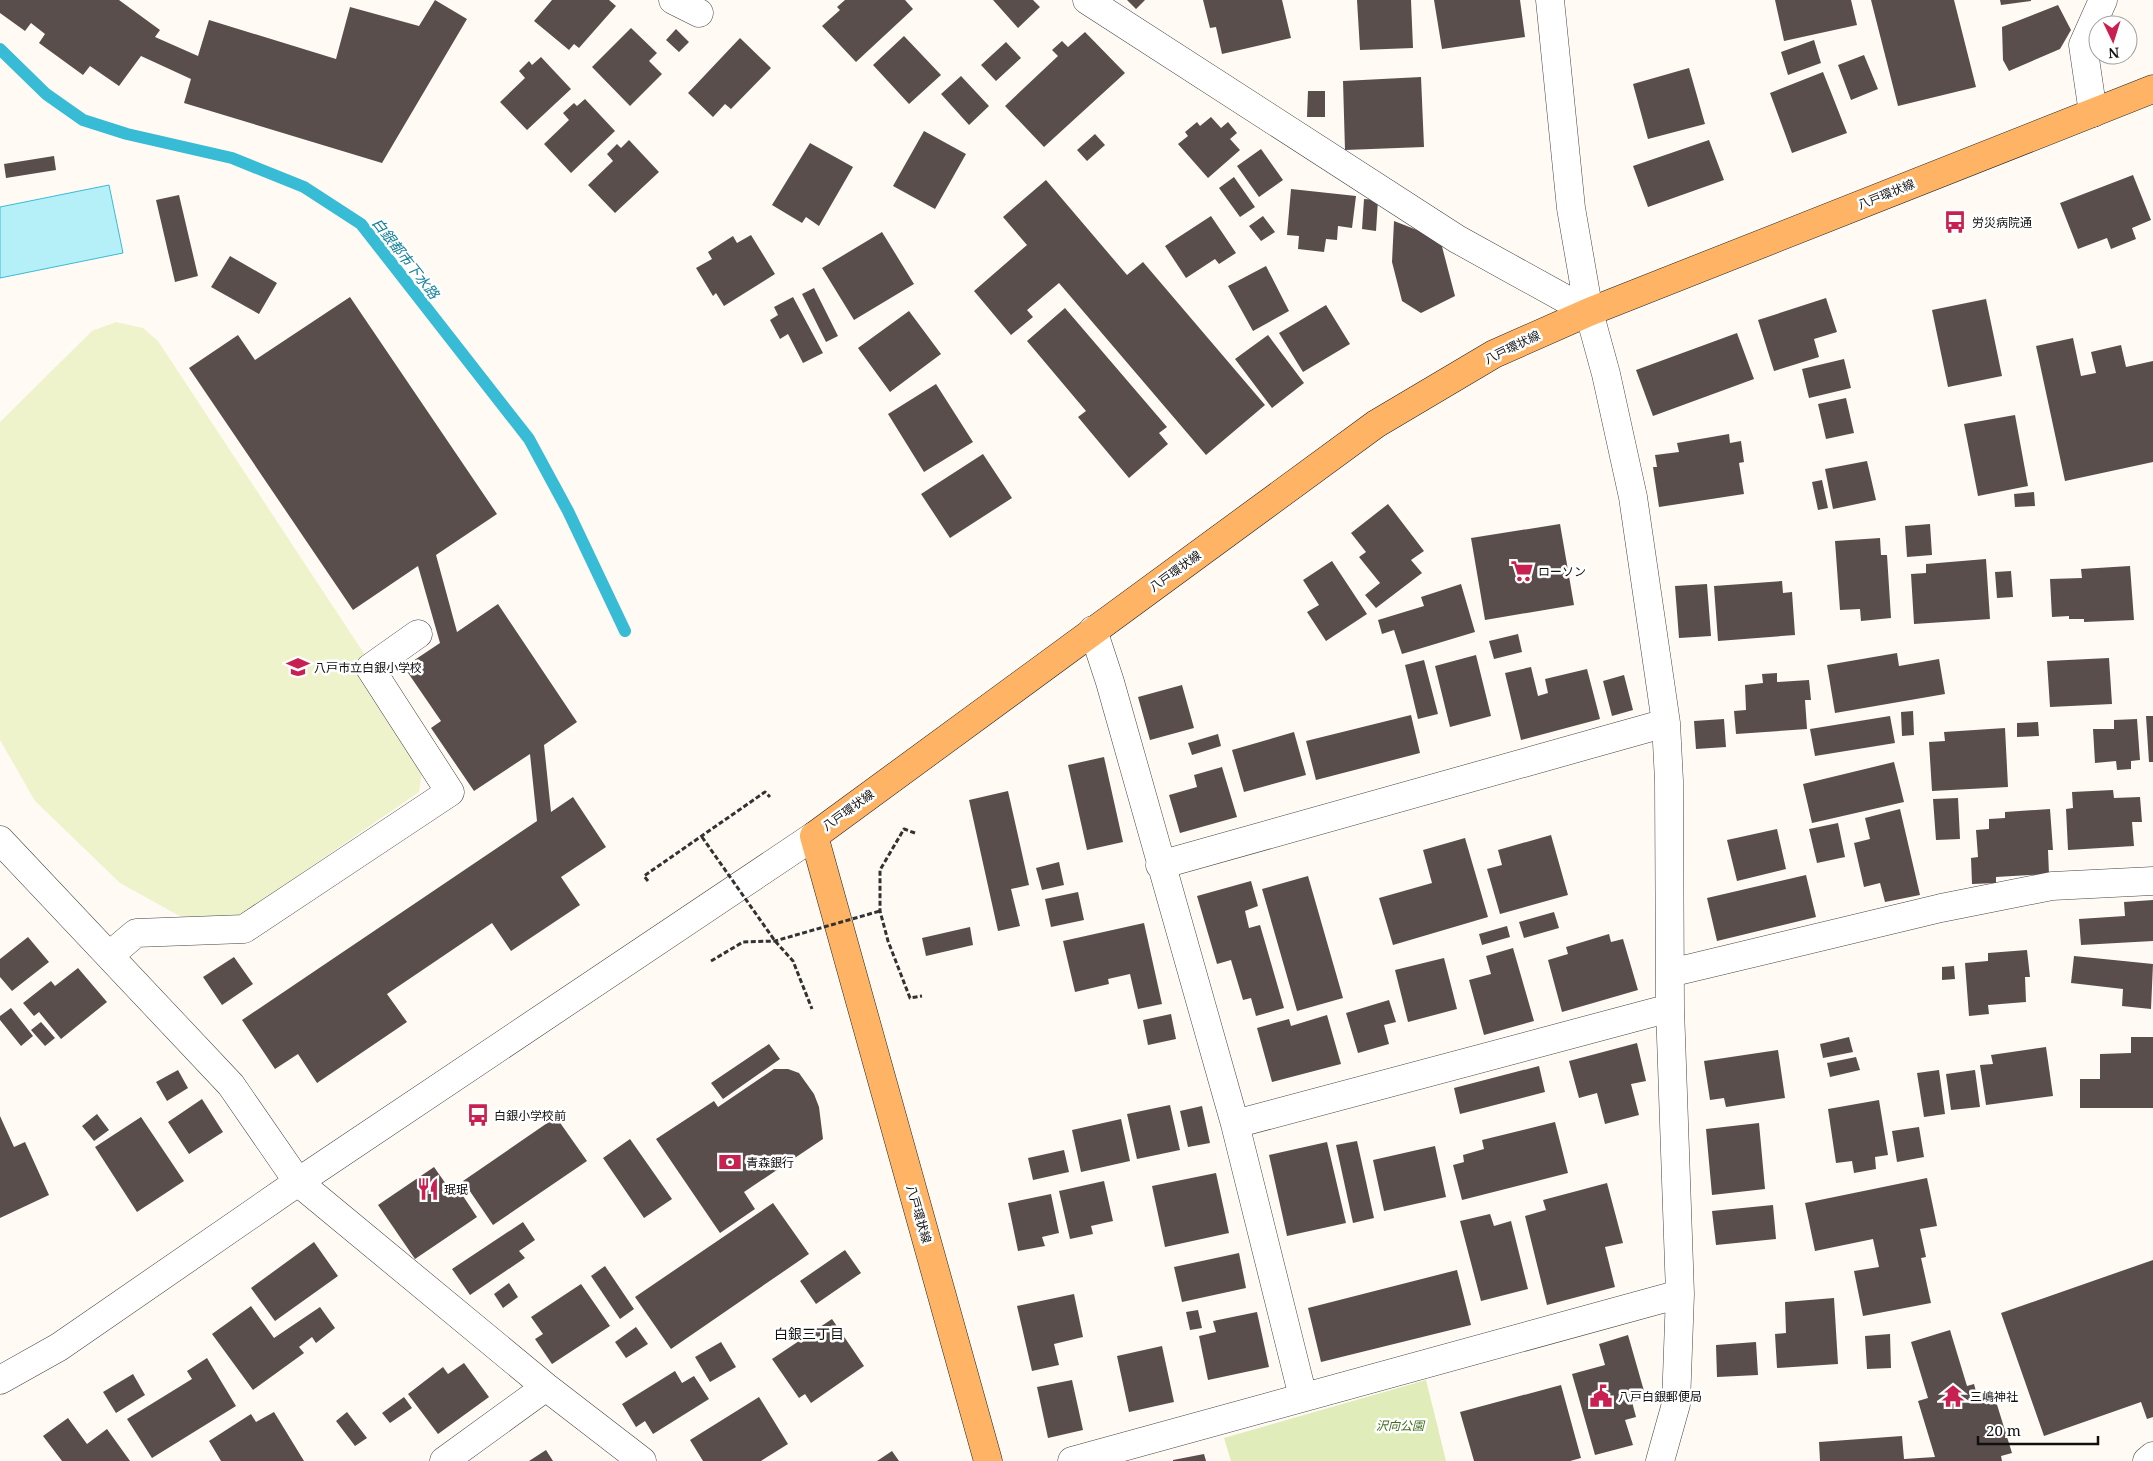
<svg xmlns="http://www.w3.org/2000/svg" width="2153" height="1461" font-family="'Noto Serif','Noto Sans JP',serif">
  <rect width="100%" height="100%" fill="#fffaf3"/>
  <path fill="#e0ecba" d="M1426,1380L1446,1461H1231L1224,1438Z"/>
  <path fill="#eff3cc" d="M116,322L143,328L158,341L367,658L354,668L422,772L419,792L238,917L185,919L120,883L35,801L0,740V422L92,331Z"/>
  <path fill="#b5f0f9" stroke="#38bbd4" d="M109,185L123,253L0,278V207Z"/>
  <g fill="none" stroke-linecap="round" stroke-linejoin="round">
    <path stroke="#38bbd4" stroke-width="12" d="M0,49L46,94L83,120L127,134L232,158L304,187L361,224L529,439L568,511L625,631"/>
  </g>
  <path fill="#594e4c" d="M0,0H119L160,30L155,37L198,56L209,20L336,59L350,7L419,26L435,0L467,19L382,163L184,103L191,79L141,56L119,86L90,66L83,75L39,43L45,34L31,23L25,31L0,13Z
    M552,0H609L616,6L579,48L574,44L569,50L534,21Z
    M845,0H905L913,9L856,62L822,26L840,10L837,7Z
    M993,0H1033L1040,7L1018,28Z
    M1127,0H1145L1136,9Z
    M1203,0H1282L1291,38L1222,54L1216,27L1210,28Z
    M1357,0H1411L1413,48L1360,50Z
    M1434,0H1520L1525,37L1442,49Z
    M1775,0H1851L1857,25L1784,41Z
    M1871,0H1954L1976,87L1898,106Z
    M2000,0H2031V1L2001,5Z
    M2058,5L2071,30L2060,49L2009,71L2003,60L2002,27Z
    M631,28L657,53L649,61L662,74L630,106L592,67Z
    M676,29L689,42L679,52L666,40Z
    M1085,32L1125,73L1044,147L1005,106L1058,56L1052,50L1062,41L1068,47Z
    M904,36L941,75L909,104L873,65Z
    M740,38L771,68L731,109L725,104L713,117L688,93Z
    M1814,40L1821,63L1788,75L1781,52Z
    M1006,42L1021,58L996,81L981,65Z
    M1864,55L1878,89L1851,100L1838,65Z
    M541,57L571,89L527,130L500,102L525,78L519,71L529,61L532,65Z
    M1689,68L1705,124L1648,139L1633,84Z
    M1823,72L1847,133L1792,153L1770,93Z
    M961,76L989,106L969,125L941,94Z
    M1421,77L1424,147L1345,150L1343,81Z
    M1308,91H1325V117H1307Z
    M585,99L615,131L571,173L544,144L569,120L563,113L574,103L577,106Z
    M1211,117L1221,128L1228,122L1237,133L1230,139L1240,150L1208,178L1178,144L1188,136L1185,132L1197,122L1200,126Z
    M924,131L966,154L935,209L893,186Z
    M1095,134L1105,145L1087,161L1077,150Z
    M629,140L659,172L615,213L588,185L613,161L607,154L617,144L621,148Z
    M1709,140L1724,180L1648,207L1633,166Z
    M810,143L853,167L819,226L806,217L802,223L772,205Z
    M1261,149L1283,180L1259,197L1237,166Z
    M54,156L56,170L6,178L4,164Z
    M2133,175L2151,220L2132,228L2136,239L2111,249L2107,238L2078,249L2060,203Z
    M1234,177L1255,207L1240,217L1219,188Z
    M1046,180L1127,275L1143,262L1265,405L1206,455L1059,283L1027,310L1033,317L1011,335L974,291L1027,245L1003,217Z
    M1291,189L1356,196L1352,228L1338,226L1337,240L1326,239L1324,252L1298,249L1299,236L1287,235Z
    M179,195L198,276L175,282L156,200Z
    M1364,199L1378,200L1376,231L1362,229Z
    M1211,216L1236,253L1219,264L1215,259L1186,278L1165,246Z
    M1263,216L1275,232L1261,241L1249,226Z
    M1394,221L1440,239L1455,296L1421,313L1402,301L1392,262Z
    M882,232L914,284L854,320L822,268Z
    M751,235L775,274L724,306L716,293L713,296L696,268L712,259L708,252L733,236L737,243Z
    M230,256L277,283L259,314L211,287Z
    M1266,266L1289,311L1253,331L1228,286Z
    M814,288L838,336L826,342L802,294Z
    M350,297L497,514L436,555L457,632L498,604L577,722L544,745L551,812L573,797L606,847L561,877L580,905L511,951L492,923L387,994L407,1022L317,1083L298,1054L275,1069L242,1020L537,821L530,754L474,791L431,728L441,721L404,667L440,643L418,566L353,610L189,368L238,335L255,360Z
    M793,297L823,353L803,363L788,334L780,339L770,320L778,315L774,307Z
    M1826,298L1837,332L1814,339L1819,357L1774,371L1758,320Z
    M1986,299L2002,376L1948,387L1932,310Z
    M1326,305L1350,344L1303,372L1279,333Z
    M1065,308L1167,427L1159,433L1168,444L1129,478L1078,417L1086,411L1027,341Z
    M909,311L941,354L890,392L858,348Z
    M1737,333L1754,379L1653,416L1636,370Z
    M1268,335L1304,383L1272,408L1235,359Z
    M2073,338L2081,376L2096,373L2091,352L2121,345L2126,367L2153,361V462L2065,481L2036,346Z
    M1844,359L1851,388L1809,398L1802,369Z
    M936,384L973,442L924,472L888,414Z
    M1846,398L1854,433L1826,439L1818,404Z
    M2015,415L2028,486L1978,496L1964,424Z
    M1729,434L1730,443L1741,441L1744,462L1739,463L1744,494L1659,507L1653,467H1657L1655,455L1679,452L1677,443Z
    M983,454L1012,498L950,538L921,494Z
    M1867,461L1876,500L1833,509L1825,469Z
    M1822,480L1828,508L1818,510L1812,482Z
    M2034,492L2035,506L2015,507L2014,494Z
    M1388,504L1424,551L1411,560L1422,573L1376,608L1365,595L1380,583L1359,557L1366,552L1351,533Z
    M1560,524L1574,605L1485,620L1471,538Z
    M1930,524L1932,555L1907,557L1905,526Z
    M1880,538L1881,555H1887L1891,618L1861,621L1860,609L1840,610L1835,541Z
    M1986,559L1990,619L1914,624L1911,574L1926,573V564Z
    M1332,561L1367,614L1326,641L1307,612L1319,605L1303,580Z
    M2130,566L2134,620L2084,622V619H2069V616L2052,617L2050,579L2082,578L2081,569Z
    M2011,571L2013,597L1997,598L1995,572Z
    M1782,581L1783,593L1792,592L1795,635L1718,641L1714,586Z
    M1461,584L1475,632L1402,654L1394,630L1382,634L1378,620L1424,606L1421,597Z
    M1707,584L1711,636L1679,638L1675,586Z
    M1518,634L1522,652L1494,659L1489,641Z
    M1897,653L1899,666L1939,659L1945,694L1835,713L1827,665Z
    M1476,655L1491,716L1450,727L1435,666Z
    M2109,658L2112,704L2050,707L2047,661Z
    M1424,660L1438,714L1418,719L1405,665Z
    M1531,667L1538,696L1548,693L1545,679L1587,669L1600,719L1521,740L1505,673Z
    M1777,673V682L1809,680L1811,700H1805L1807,729L1736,734L1734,711L1746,710L1745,685L1763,683L1762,674Z
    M1624,675L1633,710L1612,716L1603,681Z
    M1182,685L1194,728L1150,740L1138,697Z
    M1913,711L1914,735L1902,736L1901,712Z
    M1411,715L1420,753L1316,780L1306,741Z
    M1890,716L1895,743L1815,756L1810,729Z
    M2146,716H2153V762H2149Z
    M1724,719L1726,747L1696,749L1694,721Z
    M2137,719L2140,760L2131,761V769L2117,770L2116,761L2095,763L2093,729H2114V720Z
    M2038,722L2039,736L2017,737V723Z
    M2005,728L2008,787L1932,791L1929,742L1945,741L1944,732Z
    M1294,732L1306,775L1244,792L1232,750Z
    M1218,734L1221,746L1192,755L1188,743Z
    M1104,757L1123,842L1087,850L1068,765Z
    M1894,762L1904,802L1812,823L1803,784Z
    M1222,767L1237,817L1180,833L1169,795L1197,787L1194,775Z
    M2113,790L2114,798L2140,797L2142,822H2132L2134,846L2068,850L2066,809L2073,808L2072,792Z
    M1008,791L1029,885L1011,889L1020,926L998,931L969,800Z
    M1958,798L1960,839L1936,840L1933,799Z
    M1900,809L1920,895L1885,902L1880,883L1864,887L1854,843L1870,839L1865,818Z
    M2050,809L2053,850H2048L2049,874L1996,877V883L1972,884L1971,858L1978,857L1976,830L1989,829V819L2005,818V812Z
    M1838,823L1845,857L1817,863L1809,829Z
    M1777,829L1786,869L1737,881L1727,840Z
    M1551,835L1568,895L1500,914L1487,869L1502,865L1498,850Z
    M1465,838L1488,917L1393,945L1379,898L1432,883L1423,850Z
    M1059,862L1064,885L1042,890L1036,868Z
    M1806,875L1816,917L1717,941L1707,898Z
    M1308,876L1343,998L1297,1011L1262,889Z
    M1251,881L1258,906L1245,911L1249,928L1260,925L1284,1008L1256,1016L1251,998L1243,1000L1231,960L1217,964L1197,896Z
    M1078,892L1084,920L1051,927L1045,899Z
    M2153,900V941L2081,945L2079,919L2125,916L2124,902Z
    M1554,912L1559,928L1524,938L1519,922Z
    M1144,923L1162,1004L1138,1009L1130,974L1108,979L1109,984L1075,992L1063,941Z
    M1507,926L1510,937L1482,945L1479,934Z
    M970,927L973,945L926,956L922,938Z
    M1609,934L1611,942L1623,939L1638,990L1562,1012L1548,960L1568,954L1566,947Z
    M28,937L49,962L12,991L0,977V959Z
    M1513,948L1534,1021L1484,1035L1469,980L1491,974L1486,956Z
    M2027,950L2030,977H2025L2026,1002L1988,1005L1989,1014L1969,1016L1965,963L1988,961V953Z
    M2074,956L2153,964L2151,1009L2122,1006L2123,989L2071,983Z
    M234,957L253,984L222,1005L203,977Z
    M1444,958L1457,1009L1408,1022L1395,970Z
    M1954,966L1955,979L1942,980V967Z
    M78,968L107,1002L61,1039L39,1012L34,1016L23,1003L51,981L55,986Z
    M1389,1000L1396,1022L1384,1025L1389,1044L1358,1053L1346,1013Z
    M11,1008L33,1036L21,1046L0,1020V1016Z
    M1171,1014L1176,1039L1148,1045L1143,1020Z
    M1327,1015L1341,1064L1272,1082L1257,1028L1289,1019L1291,1026Z
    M41,1022L55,1038L45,1046L31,1030Z
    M1849,1037L1853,1052L1823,1058L1820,1044Z
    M2131,1037H2153V1108H2080V1079H2100V1054L2131,1053Z
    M1637,1043L1646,1081L1631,1084L1639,1115L1605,1124L1597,1093L1579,1098L1569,1061Z
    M769,1044L780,1059L723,1099L711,1083Z
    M2046,1047L2053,1096L1986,1105L1980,1065L1993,1064L1991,1055Z
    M1778,1050L1785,1098L1726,1107L1724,1098L1710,1100L1704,1061Z
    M1856,1057L1860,1070L1830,1077L1827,1063Z
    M1539,1066L1545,1092L1460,1114L1454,1088Z
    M774,1069H788L799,1073L814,1094L819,1107L823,1139L744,1192L755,1209L720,1233L656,1139L714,1101L718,1107Z
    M178,1070L188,1088L167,1101L156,1082Z
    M1939,1070L1945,1114L1924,1117L1917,1073Z
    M1975,1070L1980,1107L1951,1110L1946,1074Z
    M202,1099L223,1132L189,1154L168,1122Z
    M1879,1100L1888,1155L1875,1157L1876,1169L1854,1173L1852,1161L1836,1163L1828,1109Z
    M1170,1105L1180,1150L1137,1159L1127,1114Z
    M1202,1106L1210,1143L1188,1147L1180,1111Z
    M97,1114L109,1130L94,1141L82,1126Z
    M0,1116L14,1147L25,1142L49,1195L0,1218Z
    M141,1117L184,1181L137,1212L95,1147Z
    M556,1117L587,1161L493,1225L463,1181Z
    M1121,1119L1130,1161L1081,1172L1072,1130Z
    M1555,1122L1568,1173L1462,1200L1453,1165L1464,1162L1463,1155L1484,1149L1482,1140Z
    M1759,1123L1765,1189L1712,1195L1706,1129Z
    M1919,1127L1924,1157L1897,1162L1892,1131Z
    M630,1139L672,1199L644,1218L603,1158Z
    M1357,1141L1374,1218L1353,1223L1336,1145Z
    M1327,1142L1346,1223L1287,1236L1269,1155Z
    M1435,1146L1446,1197L1384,1211L1373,1160Z
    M1064,1150L1069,1172L1033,1180L1028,1158Z
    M434,1167L453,1194L459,1190L477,1217L415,1259L378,1205Z
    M1216,1173L1229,1233L1165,1247L1152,1186Z
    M1927,1178L1937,1226L1920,1229L1926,1257L1921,1258L1931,1303L1863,1316L1854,1271L1879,1267L1873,1239L1815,1251L1805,1203Z
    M1104,1181L1113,1221L1091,1226L1093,1234L1070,1239L1059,1191Z
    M1607,1183L1623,1243L1605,1247L1615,1287L1547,1305L1525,1216L1546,1210L1543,1200Z
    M1051,1194L1059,1233L1042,1237L1045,1246L1018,1251L1008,1203Z
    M773,1203L809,1254L671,1349L635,1297Z
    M1773,1205L1776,1239L1716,1245L1712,1211Z
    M1490,1214L1494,1226L1511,1221L1528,1289L1481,1301L1460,1221Z
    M523,1222L535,1240L519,1251L525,1258L470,1295L452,1269Z
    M314,1242L338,1276L275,1321L251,1288Z
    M845,1250L861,1273L816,1304L800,1281Z
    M1239,1253L1246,1288L1182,1302L1174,1267Z
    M2153,1260V1417L2147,1419L2141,1402L2044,1436L2001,1313Z
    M605,1266L634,1309L620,1319L591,1276Z
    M1457,1270L1471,1325L1321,1362L1308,1308Z
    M509,1283L518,1297L503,1308L494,1294Z
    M581,1284L610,1326L552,1364L535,1339L543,1334L531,1317Z
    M1074,1294L1083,1337L1054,1344L1059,1365L1032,1371L1017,1306Z
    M1834,1298L1838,1364L1777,1368L1775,1334L1786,1333L1785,1302Z
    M251,1306L274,1338L320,1307L335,1328L316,1343L312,1337L299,1347L304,1353L253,1390L212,1334Z
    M1198,1310L1202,1328L1190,1330L1186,1312Z
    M1257,1312L1269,1367L1208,1380L1199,1336L1216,1332L1213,1321Z
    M832,1319L864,1366L811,1403L805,1394L799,1398L772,1359Z
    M636,1327L648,1344L626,1358L615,1342Z
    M1950,1330L1967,1386L1974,1384L1978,1399L1994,1395L2012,1453L2001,1456L2002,1461H1820L1819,1442L1902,1436L1904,1459L1935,1457L1918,1401L1928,1398L1911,1342Z
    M1890,1334L1891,1368L1867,1369L1865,1336Z
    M1628,1335L1646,1398L1632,1402L1636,1417L1625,1420L1633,1445L1595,1455L1572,1374L1605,1365L1599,1344Z
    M721,1342L736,1367L710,1382L695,1357Z
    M1756,1342L1758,1375L1717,1377L1716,1345Z
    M1162,1346L1174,1402L1129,1412L1117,1356Z
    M207,1358L236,1406L152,1458L127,1419L192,1379L187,1371Z
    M464,1363L489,1397L438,1434L408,1394L443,1367L448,1374Z
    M675,1371L682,1383L694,1376L709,1399L653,1434L645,1421L636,1427L622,1404Z
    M133,1374L145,1395L116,1413L103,1392Z
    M1072,1380L1083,1430L1048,1438L1037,1387Z
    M1561,1385L1581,1458L1570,1461H1474L1460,1412Z
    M404,1397L412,1408L390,1423L382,1413Z
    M759,1397L788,1444L761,1461H703L690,1440Z
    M274,1412L304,1461H221L209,1441L251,1414L256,1422Z
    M347,1412L367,1438L355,1446L336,1421Z
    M68,1418L87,1444L107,1429L130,1461H62L43,1436Z
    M546,1450L553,1461H529Z
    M892,1451L899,1461H877Z
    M1204,1454L1206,1461H1173V1460Z"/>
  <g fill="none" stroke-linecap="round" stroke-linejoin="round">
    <defs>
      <path id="minor" d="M673,0L699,13
        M1087,0L1457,239L1589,312
        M1550,0L1571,208L1589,312L1606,374L1633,497L1666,723L1669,781L1670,1008L1680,1294L1676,1404L1660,1461
        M2093,113L2083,45L2103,0
        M1093,630L1110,682L1235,1124L1303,1397
        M0,840L231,1085L298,1182L546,1387L642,1461
        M1160,865L1666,723
        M110,955L136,933L244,929L450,792L370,668L418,634
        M1670,973L1941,908L2052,886L2153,881
        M1235,1124L1670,1008
        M0,1380L59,1347L298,1182L814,836
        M444,1461L546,1387
        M1072,1461L1680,1294
        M2147,1461L2153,1456"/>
      <path id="major" d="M988,1461L814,836L1376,424L1494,354L1589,312L2153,89"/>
    </defs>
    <use href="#minor" stroke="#434343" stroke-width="29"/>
    <use href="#major" stroke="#212121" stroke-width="29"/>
    <path stroke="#323232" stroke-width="3" stroke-dasharray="5 2.5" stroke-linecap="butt" d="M915,833L904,829L880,870V911L888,941L910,998L922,996
      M648,881L644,876L765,792L770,797"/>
    <use href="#minor" stroke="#fff" stroke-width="28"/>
    <use href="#major" stroke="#feb464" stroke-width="28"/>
    <path stroke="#323232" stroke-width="3" stroke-dasharray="5 2.5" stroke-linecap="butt" d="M702,837L775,941L793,961L812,1009
      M711,961L743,942L775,941L880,911"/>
  </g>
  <defs>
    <symbol id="bus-bare" viewBox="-9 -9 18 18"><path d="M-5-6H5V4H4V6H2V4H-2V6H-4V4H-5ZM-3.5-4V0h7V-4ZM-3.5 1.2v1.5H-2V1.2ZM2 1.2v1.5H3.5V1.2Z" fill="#c82050" stroke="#fff" stroke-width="2.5" paint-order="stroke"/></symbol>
    <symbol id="supermarket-bare" viewBox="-9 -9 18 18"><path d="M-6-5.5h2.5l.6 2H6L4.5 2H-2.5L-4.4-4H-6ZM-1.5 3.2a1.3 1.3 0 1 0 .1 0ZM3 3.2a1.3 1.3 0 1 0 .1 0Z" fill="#c82050" stroke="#fff" stroke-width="2.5" paint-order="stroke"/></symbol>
    <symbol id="school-bare" viewBox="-9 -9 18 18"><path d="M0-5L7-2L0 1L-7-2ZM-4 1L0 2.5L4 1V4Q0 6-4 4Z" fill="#c82050" stroke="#fff" stroke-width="2.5" paint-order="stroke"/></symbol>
    <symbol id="bank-bare" viewBox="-9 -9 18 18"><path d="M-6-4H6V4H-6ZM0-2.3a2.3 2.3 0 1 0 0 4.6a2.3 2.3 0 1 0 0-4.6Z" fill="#c82050" stroke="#fff" stroke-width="2.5" paint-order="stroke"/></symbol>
    <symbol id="restaurant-bare" viewBox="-9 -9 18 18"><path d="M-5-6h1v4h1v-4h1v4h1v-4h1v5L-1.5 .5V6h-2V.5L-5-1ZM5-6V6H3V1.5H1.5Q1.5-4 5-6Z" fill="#c82050" stroke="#fff" stroke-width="2.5" paint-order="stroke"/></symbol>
    <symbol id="civic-bare" viewBox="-9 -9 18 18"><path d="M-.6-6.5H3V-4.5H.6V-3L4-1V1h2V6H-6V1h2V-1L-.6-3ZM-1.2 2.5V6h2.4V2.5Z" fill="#c82050" stroke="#fff" stroke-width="2.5" paint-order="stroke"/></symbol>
    <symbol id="temple-bare" viewBox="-9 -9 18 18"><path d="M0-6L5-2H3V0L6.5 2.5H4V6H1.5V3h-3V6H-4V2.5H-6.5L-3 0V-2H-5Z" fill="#c82050" stroke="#fff" stroke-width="2.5" paint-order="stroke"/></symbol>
  </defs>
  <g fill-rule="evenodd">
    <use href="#bus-bare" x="1939" y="206" width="32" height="32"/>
    <use href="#supermarket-bare" x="1506" y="555" width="32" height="32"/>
    <use href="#school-bare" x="282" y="651" width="32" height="32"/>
    <use href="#bus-bare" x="462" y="1099" width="32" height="32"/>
    <use href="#bank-bare" x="714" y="1146" width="32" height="32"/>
    <use href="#restaurant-bare" x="412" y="1173" width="32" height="32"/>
    <use href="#civic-bare" x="1585" y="1380" width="32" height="32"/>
    <use href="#temple-bare" x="1937" y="1380" width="32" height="32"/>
  </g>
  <g text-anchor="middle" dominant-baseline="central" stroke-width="5" stroke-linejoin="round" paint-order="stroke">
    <g font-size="12" fill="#101010" stroke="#fff">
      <text transform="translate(1886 194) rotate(-22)">八戸環状線</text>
      <text transform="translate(1512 347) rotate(-26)">八戸環状線</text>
      <text transform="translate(1175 571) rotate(-36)">八戸環状線</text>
      <text transform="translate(848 810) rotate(-36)">八戸環状線</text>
      <text transform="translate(919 1214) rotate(74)">八戸環状線</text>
    </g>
    <g font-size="12" fill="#101010" stroke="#fff" text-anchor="start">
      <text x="1972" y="222">労災病院通</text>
      <text x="1538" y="571">ローソン</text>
      <text x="314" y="667">八戸市立白銀小学校</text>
      <text x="494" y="1115">白銀小学校前</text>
      <text x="746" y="1162">青森銀行</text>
      <text x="444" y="1189">珉珉</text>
      <text x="1618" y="1396">八戸白銀郵便局</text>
      <text x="1970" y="1396">三嶋神社</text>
    </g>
    <g font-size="12" font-style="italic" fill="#406c1c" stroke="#fff">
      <text x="1400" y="1425">沢向公園</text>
    </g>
    <g font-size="14" font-style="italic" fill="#11809b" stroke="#fff">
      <text transform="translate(406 258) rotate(52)">白銀都市下水路</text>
    </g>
    <g font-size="14" fill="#101010" stroke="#fff">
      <text x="809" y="1333">白銀三丁目</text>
    </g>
  </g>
  <g transform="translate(2113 40) rotate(176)"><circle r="24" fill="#ffffff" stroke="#9f9f9f"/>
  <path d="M0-4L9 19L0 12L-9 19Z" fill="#c82050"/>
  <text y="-8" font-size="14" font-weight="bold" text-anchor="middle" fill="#101010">N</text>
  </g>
  <path d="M1978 1436v8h120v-8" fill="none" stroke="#101010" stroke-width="2.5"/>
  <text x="1986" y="1436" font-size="15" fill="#101010" stroke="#ffffff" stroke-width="4" paint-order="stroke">20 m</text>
</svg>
